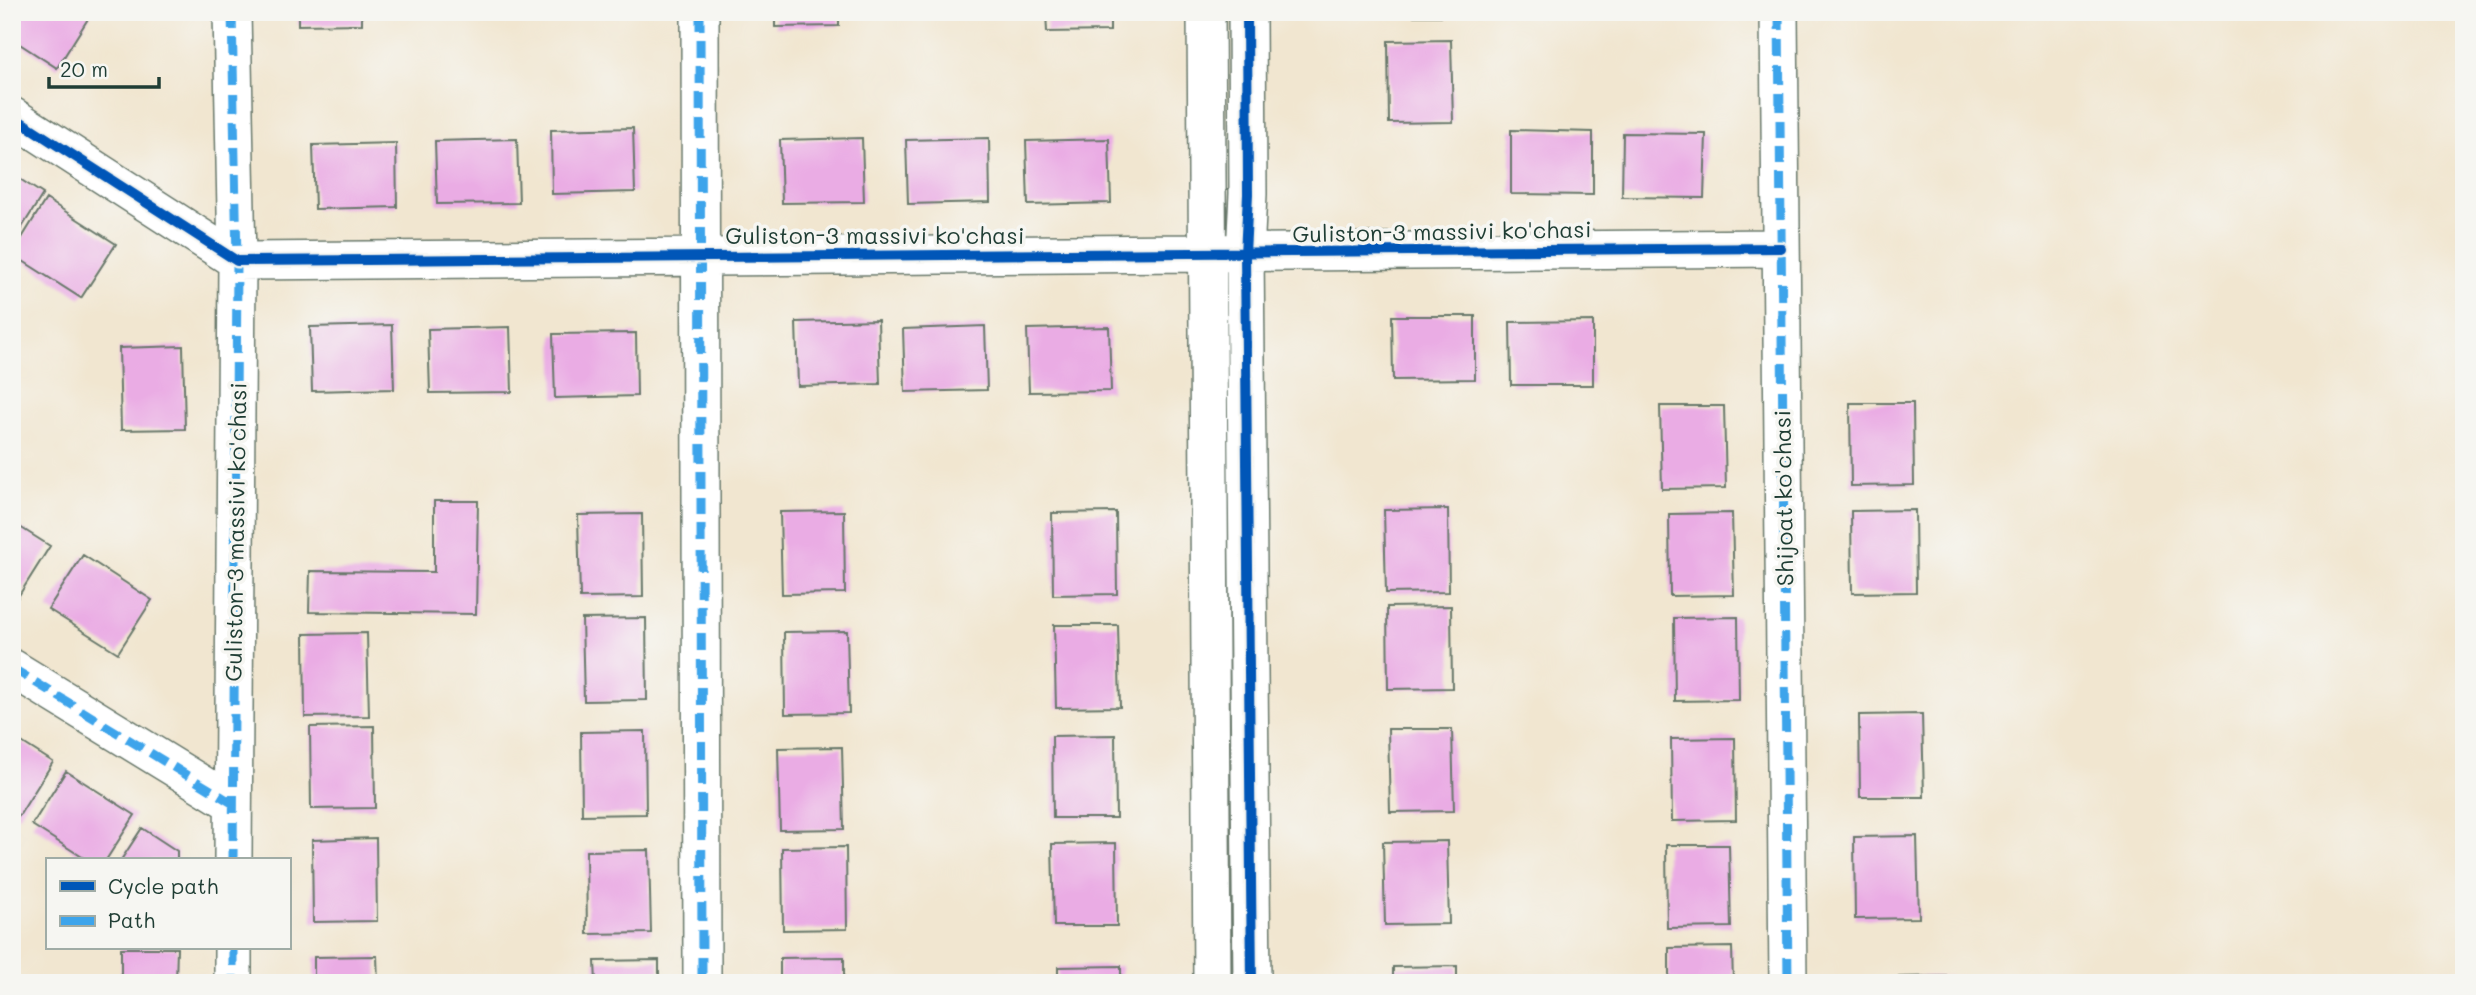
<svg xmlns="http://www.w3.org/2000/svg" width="2476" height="995" font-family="Mali,sans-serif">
  <rect width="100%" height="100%" fill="#f6f6f2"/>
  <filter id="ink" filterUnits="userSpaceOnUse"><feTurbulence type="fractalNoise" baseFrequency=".0143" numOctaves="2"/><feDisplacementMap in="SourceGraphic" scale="14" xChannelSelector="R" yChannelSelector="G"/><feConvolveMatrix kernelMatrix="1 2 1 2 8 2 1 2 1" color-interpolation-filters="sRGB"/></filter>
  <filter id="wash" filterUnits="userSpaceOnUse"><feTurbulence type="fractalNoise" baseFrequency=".00686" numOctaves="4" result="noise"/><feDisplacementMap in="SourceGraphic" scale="28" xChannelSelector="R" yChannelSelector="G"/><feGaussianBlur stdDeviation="1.57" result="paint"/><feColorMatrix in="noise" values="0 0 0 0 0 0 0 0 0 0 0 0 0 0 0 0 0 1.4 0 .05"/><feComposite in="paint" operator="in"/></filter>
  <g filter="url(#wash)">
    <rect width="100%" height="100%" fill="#f1e6d0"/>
    <g id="blocks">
      <path fill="#eaace4" d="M12,12H88L91,14L57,68L12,39Z
        M298,12H362V24L298,25Z
        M577,12H601V15H577Z
        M775,12H839V26L775,27Z
        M1046,12H1110V31L1047,32Z
        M1378,12H1441V16H1378Z
        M1451,40L1453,122L1389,123L1388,41Z
        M633,128L635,192L552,194L551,130Z
        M1511,130L1593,132V195L1511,194Z
        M1623,133L1706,134L1704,198L1622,197Z
        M862,138L864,202L782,203L780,140Z
        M989,138L990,202L908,204L906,140Z
        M517,139L519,203L437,204L435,141Z
        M1109,139L1111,203L1028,205L1026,141Z
        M396,143L397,207L315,209L313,145Z
        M12,174L43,194L12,243Z
        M46,199L116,244L81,298L12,254Z
        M1392,316H1475V379L1393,380Z
        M878,320L880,384L798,386L796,322Z
        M1593,321V385H1511L1510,322Z
        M392,325L394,389L312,391L310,327Z
        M985,326L987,390L905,392L903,329Z
        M510,327L512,392L430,393L428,329Z
        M1109,327L1111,391L1029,392L1027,329Z
        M636,333L637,396L555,398L553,334Z
        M183,346L185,429L121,430L119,348Z
        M1850,403H1913L1914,485L1851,486Z
        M1660,406H1724L1726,488L1662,489Z
        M434,501H478L476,614L309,612L310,571L434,572Z
        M1448,509L1449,592L1386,593L1384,510Z
        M1915,510L1916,592L1852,593L1851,511Z
        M844,511L845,593L782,594L780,512Z
        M1116,512L1117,594L1053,595L1052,513Z
        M1732,513L1734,595L1670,596L1669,514Z
        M642,514L643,597L580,598L578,515Z
        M12,522L50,546L16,600L12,598Z
        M83,555L152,600L118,653L48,609Z
        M1451,606L1452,688L1388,689L1387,607Z
        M1738,617L1739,700L1675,701L1674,618Z
        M646,618L647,700L584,701L582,619Z
        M1054,625H1118L1120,707L1056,708Z
        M847,631L849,713L785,714L784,632Z
        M367,633L369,716L305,717L304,634Z
        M1922,714L1924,797H1860L1859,715Z
        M374,726L375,808L311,809L310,727Z
        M1388,729H1452L1454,811L1390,812Z
        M645,731L646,814L582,815L581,732Z
        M1115,735L1116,818H1053L1052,736Z
        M12,736L53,762L19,816L12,812Z
        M1735,738L1736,820L1672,821L1671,739Z
        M842,747L844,829L780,830L778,748Z
        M66,771L135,815L106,860H87L32,825Z
        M142,828L177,851V860H121Z
        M1917,836L1919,918L1855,919L1854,837Z
        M376,838L377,921L313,922L312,840Z
        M1447,841L1449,924L1385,925L1383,842Z
        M1116,843L1117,926H1054L1052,844Z
        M1666,845H1729L1731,927L1667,928Z
        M846,847L847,929L783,930L782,848Z
        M649,850L651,933L587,934L586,851Z
        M1732,947L1733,983H1669V948Z
        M121,948H177L176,983H121Z
        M377,956L378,983H314V957Z
        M844,957V983H780V958Z
        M659,960V983H596L595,961Z
        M1121,966V983H1058V967Z
        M1457,966V983H1393V967Z
        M1963,976V983H1899V977Z"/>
    </g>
  </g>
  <g filter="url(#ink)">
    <use href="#blocks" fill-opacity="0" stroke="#68786b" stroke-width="2"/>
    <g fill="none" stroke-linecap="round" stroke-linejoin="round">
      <defs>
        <path id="minor" d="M232,12L237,261L233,860
          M700,12L702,983
          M1206,12L1212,983
          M1247,12L1248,194L1245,254L1252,983
          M1779,12L1788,983
          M12,116L237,261L1781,248
          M12,668L232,803
          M233,948V983"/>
      </defs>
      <use href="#minor" stroke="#68786b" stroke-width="40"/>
      <use href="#minor" stroke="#fff" stroke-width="37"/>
      <path stroke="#3da4eb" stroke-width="9" stroke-dasharray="18 9" stroke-linecap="butt" d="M232,12L237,261L233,860
        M700,12L702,983
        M1779,12L1788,983
        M12,668L232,803
        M233,948V983"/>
      <defs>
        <path id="cycleway" d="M1247,12L1248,194L1245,254L1252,983
          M12,116L237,261L1781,248"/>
      </defs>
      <use href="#cycleway" stroke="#f6f6f2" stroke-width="15"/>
      <use href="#cycleway" stroke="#0057b8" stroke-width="10"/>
    </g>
  </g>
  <g text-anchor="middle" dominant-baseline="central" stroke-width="7" stroke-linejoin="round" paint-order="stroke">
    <g font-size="23" fill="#1f3d34" stroke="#f6f6f2">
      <text transform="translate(1442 231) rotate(-1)">Guliston-3 massivi ko'chasi</text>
      <text x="875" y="235">Guliston-3 massivi ko'chasi</text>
      <text transform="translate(1783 498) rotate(-91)">Shijoat ko'chasi</text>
      <text transform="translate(235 532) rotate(-89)">Guliston-3 massivi ko'chasi</text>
    </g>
  </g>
  <rect width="2476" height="995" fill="none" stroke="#f6f6f2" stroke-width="42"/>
  <rect x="46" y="858" width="245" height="91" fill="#f6f6f2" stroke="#a0aca6" stroke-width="2"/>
  <rect x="60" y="881" width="35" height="10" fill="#0057b8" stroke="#a0aca6" stroke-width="2"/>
  <text x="108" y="894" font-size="21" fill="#1f3d34">Cycle path</text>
  <rect x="60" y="916" width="35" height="10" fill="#3da4eb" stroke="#a0aca6" stroke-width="2"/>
  <text x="108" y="928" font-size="21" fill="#1f3d34">Path</text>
  <path d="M49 77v10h110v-10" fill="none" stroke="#1f3d34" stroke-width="3.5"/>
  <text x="60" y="77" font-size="21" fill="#1f3d34" stroke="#f6f6f2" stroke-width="5" paint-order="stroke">20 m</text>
</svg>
